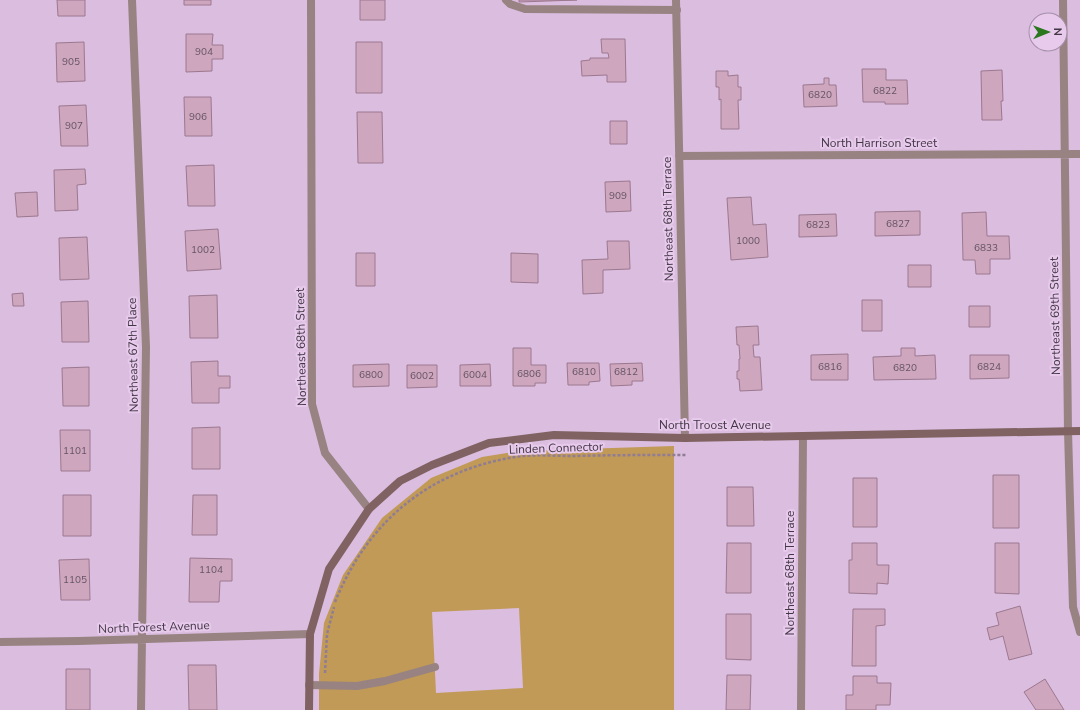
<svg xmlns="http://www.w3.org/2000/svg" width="1080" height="710" font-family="'Nunito Sans',sans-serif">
  <rect width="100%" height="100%" fill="#dabddf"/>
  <path fill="#c09a56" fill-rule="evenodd" d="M674,446V710H319V674L324,623L343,575L382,518L431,478L482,457L520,451ZM519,608L523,688L436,693L432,612Z"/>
  <path fill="#cea7bf" stroke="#9c788f" d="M57,0H85V16H58Z
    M184,0H211V5H184Z
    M360,0H385V20H360Z
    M519,0H577L519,2Z
    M186,34H213L212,45H223V59H212V71L186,72Z
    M601,39H625L626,82H607V75L582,76L581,61L590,60V58H609L608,53H602Z
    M84,42L85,81L57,82L56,43Z
    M356,42H382V93H356Z
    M862,69H886V80H907L908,104H885V102H863Z
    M1002,70L1003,101H1001L1002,120H982L981,71Z
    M716,71H728V76L738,75V87H741V100H738L739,129H721V99L719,100V87H716Z
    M824,78H829V85H836L837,106L804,107L803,85L824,84Z
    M184,97H211L212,136H185Z
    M86,105L88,146H61L59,106Z
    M357,112H382L383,163H358Z
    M610,121H627V144H610Z
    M214,165L215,206H188L186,166Z
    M85,169L86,184L77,185L78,210L55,211L54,170Z
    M630,181L631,211L606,212L605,182Z
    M37,192L38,216L17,217L15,193Z
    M751,197L753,225L766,224L768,257L731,260L727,198Z
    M920,211V235L875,236V212Z
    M986,212L987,236H1009L1010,259H990V274H976L975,260H963L962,213Z
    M836,214L837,236L799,237V215Z
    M218,229L221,269L187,271L185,231Z
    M87,237L89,279L60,280L59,238Z
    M607,241H629L630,269L603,270V293L583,294L582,260L608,259Z
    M356,253H375V286H356Z
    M511,253L538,254V283L511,282Z
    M908,265H931V287H908Z
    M23,293L24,306H13L12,294Z
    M217,295L218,338H190L189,296Z
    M862,300H882V331H862Z
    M88,301L89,342H62L61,302Z
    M969,306H990V327H969Z
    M758,326L759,345H753L754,357H760L762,390L740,391L739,379H737V371H739V359H740L739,345H737L736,327Z
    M513,348H531V365H546V383H535V386H513Z
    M901,348H915V356L935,355L936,379L874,380L873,357L901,356Z
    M848,354V380H811V355Z
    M970,355H1009V378L970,379Z
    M218,361V376H230V388H219V403H192L191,362Z
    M567,363H599L600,381L589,382V385H568Z
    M642,363L643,381H632V385L611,386L610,364Z
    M389,364V386L353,387V365Z
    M490,364L491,386H460V365Z
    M407,365H437V387L407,388Z
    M89,367V406H63L62,368Z
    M220,427V469H192V428Z
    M60,430H90V471H61Z
    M993,475H1019V528H993Z
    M853,478H877V527H853Z
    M727,487H753L754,526H727Z
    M63,495H91V536H63Z
    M193,495H217V535H192Z
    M727,543H751V593H726Z
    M852,543H877V565H889L888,584L877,583V594L849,593V560H852Z
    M995,543H1019V594L995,593Z
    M190,558L232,559V581H220L219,602H189Z
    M89,559L90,600H61L59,560Z
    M1020,606L1032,654L1009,660L1003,636L990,640L987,628L999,625L996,613Z
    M853,609H885V625L876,626V666H852Z
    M726,614H751V660L726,659Z
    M188,665H216L217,710H189Z
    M66,669H90V710H66Z
    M727,675H751L750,710H726Z
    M853,676H877V683H891L890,705H876V710H846V695H853Z
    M1045,679L1064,710H1036L1024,692Z"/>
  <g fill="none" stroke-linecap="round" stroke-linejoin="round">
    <path stroke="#907c94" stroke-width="2.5" stroke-dasharray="3 2" stroke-linecap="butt" d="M335,602C368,521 429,471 515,457C534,454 554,456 573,456C611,455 648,455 686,455
      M325,673L327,634L334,607"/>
    <path stroke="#988382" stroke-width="8" d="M506,0L510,4L525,9L677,10
      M309,685L357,686L385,681L435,667"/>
    <path stroke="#988382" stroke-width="8" d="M132,0L146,347L141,710
      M311,0L312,404L325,453L369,509
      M676,0L685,438
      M1063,0L1068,431L1073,607L1080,632
      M679,156L1080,154
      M0,642L79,641L310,634
      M801,710L803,436"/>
    <path stroke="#7f6261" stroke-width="8" d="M309,710L310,634L329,569L369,509L400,481L432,465L489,443L554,435L685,438L1080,431"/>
  </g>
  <g text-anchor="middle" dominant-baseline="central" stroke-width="4" stroke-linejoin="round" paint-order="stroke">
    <g font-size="10" fill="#655363">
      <text x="204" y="52">904</text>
      <text x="71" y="62">905</text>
      <text x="885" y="91">6822</text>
      <text x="820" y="95">6820</text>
      <text x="198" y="117">906</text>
      <text x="74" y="126">907</text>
      <text x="618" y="196">909</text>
      <text x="898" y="224">6827</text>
      <text x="818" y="225">6823</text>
      <text x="748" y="241">1000</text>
      <text x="986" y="248">6833</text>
      <text x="203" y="250">1002</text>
      <text x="830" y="367">6816</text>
      <text x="989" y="367">6824</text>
      <text x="905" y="368">6820</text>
      <text x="584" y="372">6810</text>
      <text x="626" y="372">6812</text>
      <text x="529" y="374">6806</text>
      <text x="371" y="375">6800</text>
      <text x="475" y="375">6004</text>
      <text x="422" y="376">6002</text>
      <text x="75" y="451">1101</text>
      <text x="211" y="570">1104</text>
      <text x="75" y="580">1105</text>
    </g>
    <g font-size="12" fill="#423744" stroke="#e7caec">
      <text x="879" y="143">North Harrison Street</text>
      <text transform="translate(668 219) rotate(-91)">Northeast 68th Terrace</text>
      <text transform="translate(1055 316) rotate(-91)">Northeast 69th Street</text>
      <text transform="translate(301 347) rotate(-91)">Northeast 68th Street</text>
      <text transform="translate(133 355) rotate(-91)">Northeast 67th Place</text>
      <text x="715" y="425">North Troost Avenue</text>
      <text transform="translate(556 448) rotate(-2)">Linden Connector</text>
      <text transform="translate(790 573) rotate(-90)">Northeast 68th Terrace</text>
      <text transform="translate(154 627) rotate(-2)">North Forest Avenue</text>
    </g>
  </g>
  <g transform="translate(1048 32) rotate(89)"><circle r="19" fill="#e7caec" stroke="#a58fa9"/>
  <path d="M0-3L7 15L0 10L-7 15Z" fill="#2a771e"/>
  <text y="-6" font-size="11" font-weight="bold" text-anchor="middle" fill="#423744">N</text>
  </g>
</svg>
